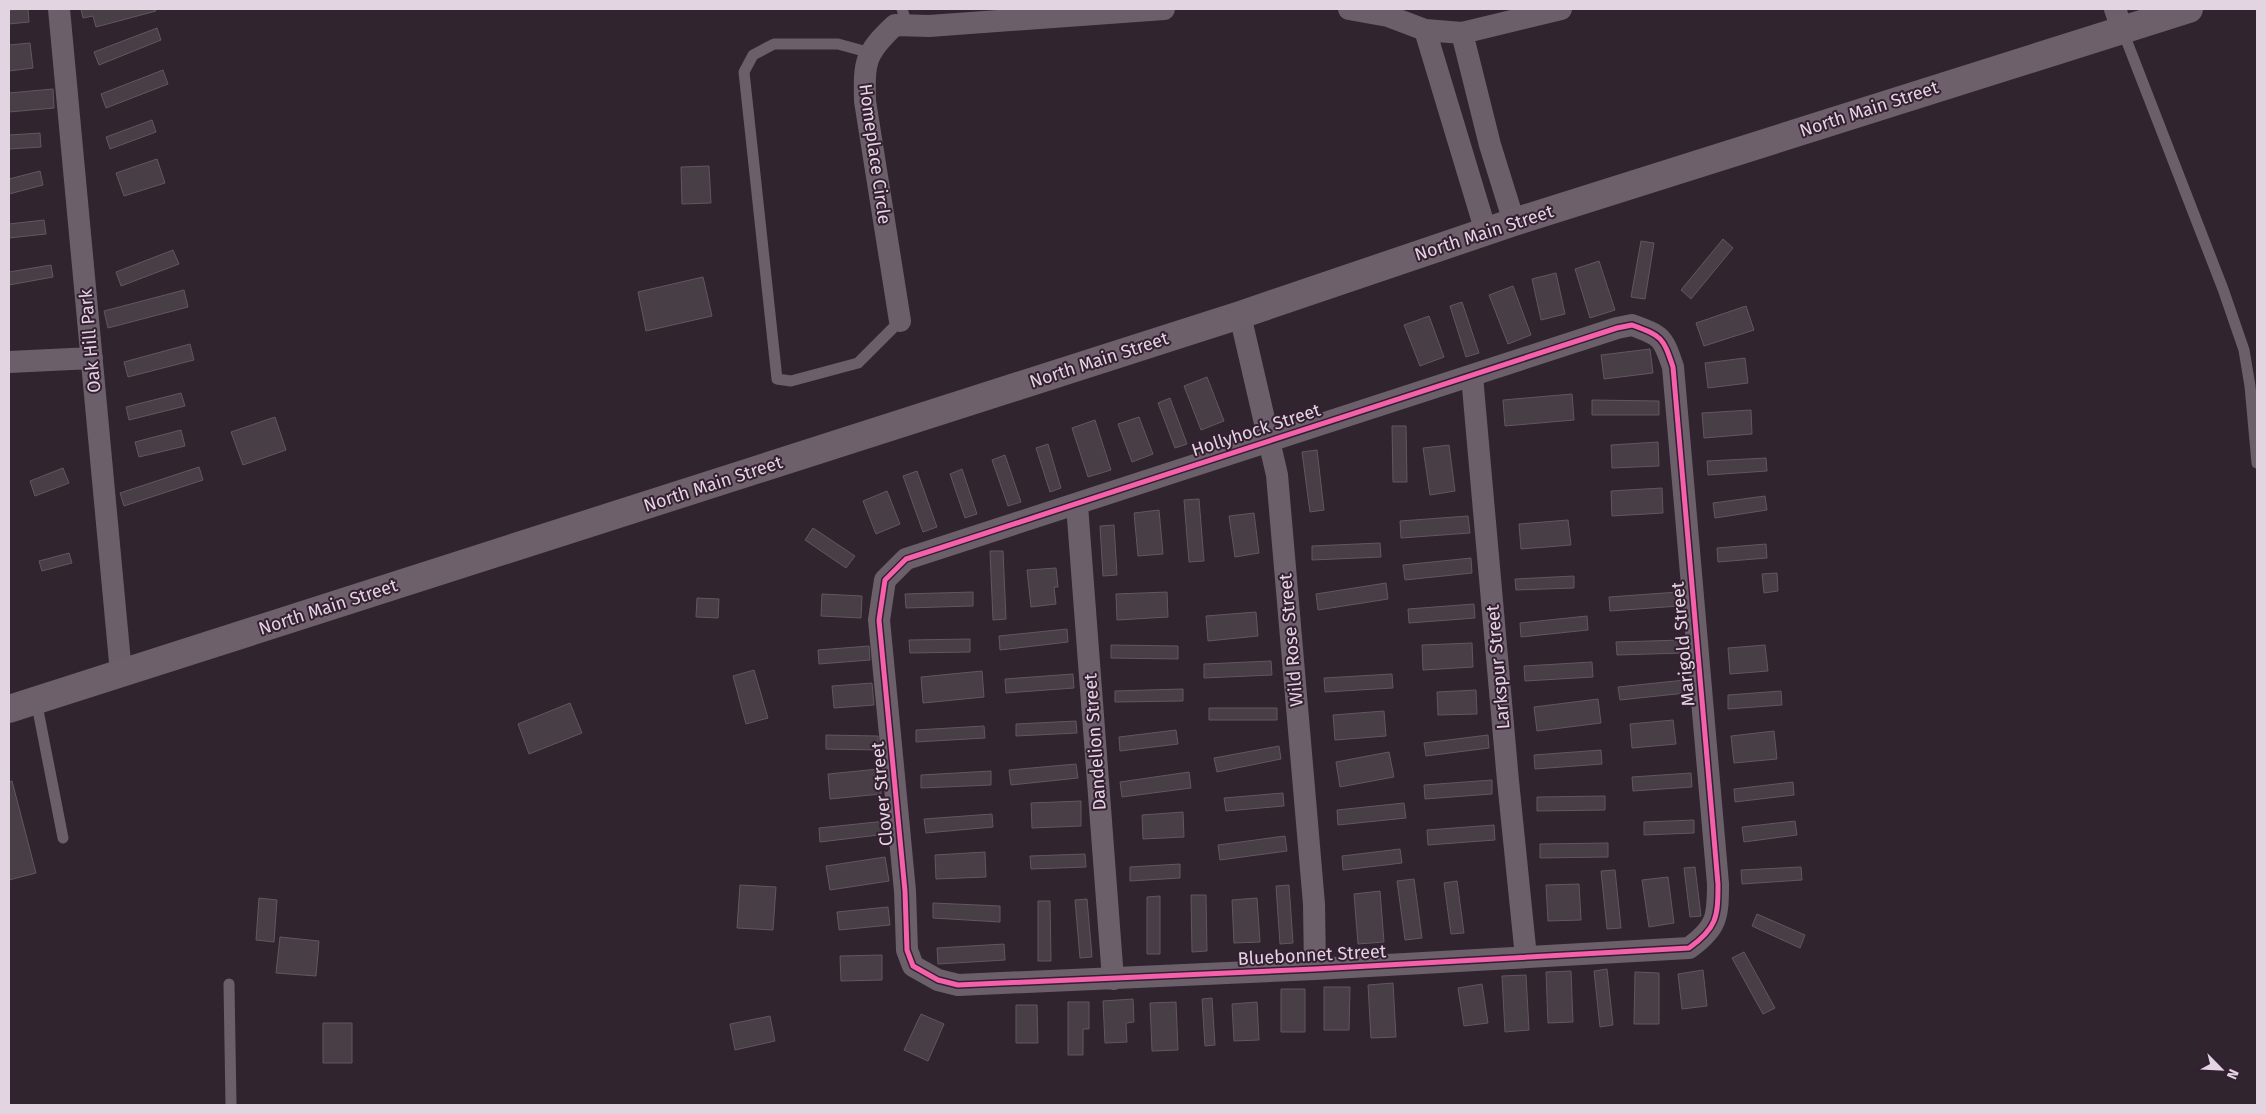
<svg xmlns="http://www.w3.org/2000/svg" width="2266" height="1114" font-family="'Fira Sans',sans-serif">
  <rect width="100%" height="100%" fill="#30242e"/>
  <path fill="#483e46" stroke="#625760" d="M9,9L10,10L28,9L29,22L9,24Z
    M81,9H155L156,11L96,27L93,16L83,18Z
    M157,28L161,40L99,65L94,52Z
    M30,43L33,68L9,71V45Z
    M163,70L168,84L106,108L101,94Z
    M53,89L54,108L9,112V93Z
    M152,120L156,132L110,149L106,137Z
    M40,133L41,147L9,149V135Z
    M157,159L165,183L124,196L116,173Z
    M709,166L711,203L682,204L681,167Z
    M40,171L43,185L9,194V179Z
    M44,220L46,234L9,238V224Z
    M1723,239L1733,248L1691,299L1681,290Z
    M1641,241L1654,243L1645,299L1631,297Z
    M173,250L179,264L121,286L116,272Z
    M1599,261L1615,310L1590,318L1575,269Z
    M51,265L53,277L9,285V272Z
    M1556,273L1565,314L1541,320L1532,279Z
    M703,277L712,316L646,331L638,292Z
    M1513,286L1531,335L1508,344L1489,295Z
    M184,290L188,307L108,328L104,311Z
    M1462,302L1479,353L1466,357L1450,306Z
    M1746,306L1754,330L1704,346L1696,323Z
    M1429,316L1444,357L1420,366L1404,325Z
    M190,344L194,360L128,377L124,362Z
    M1650,349L1653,373L1604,379L1601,355Z
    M1745,358L1748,383L1708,388L1705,363Z
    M1207,377L1224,421L1201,430L1184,386Z
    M181,393L185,406L129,420L126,407Z
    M1572,394L1574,420L1505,426L1503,400Z
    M1170,398L1187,444L1175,448L1158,403Z
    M1592,400L1659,401V415H1592Z
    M1751,410L1752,434L1704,438L1702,413Z
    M275,417L286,450L243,465L231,432Z
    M1139,417L1153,454L1132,462L1118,424Z
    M1095,420L1111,470L1088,477L1072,428Z
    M1392,426H1406L1407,482H1393Z
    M181,430L185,446L139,457L135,442Z
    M1658,442L1659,466L1612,468L1611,445Z
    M1048,444L1061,488L1050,492L1036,448Z
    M1449,445L1455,491L1430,495L1423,448Z
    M1317,450L1324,510L1310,512L1302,452Z
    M1005,455L1021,502L1008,506L992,460Z
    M1766,458L1767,471L1708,475L1707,461Z
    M199,467L203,480L124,506L120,493Z
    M63,468L69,483L35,496L30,481Z
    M962,469L977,514L965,518L950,474Z
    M917,471L937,527L923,532L903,476Z
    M1662,488L1663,513L1612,516L1611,491Z
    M887,491L900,524L876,534L863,501Z
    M1765,496L1767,510L1715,518L1713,503Z
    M1199,499L1204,561L1189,562L1184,500Z
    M1159,510L1163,554L1138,556L1134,513Z
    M1254,513L1259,553L1235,557L1229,516Z
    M1468,516L1470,533L1401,538L1400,521Z
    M1568,520L1571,545L1521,549L1519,524Z
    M1114,525L1117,575L1103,576L1100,526Z
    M813,528L855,556L846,568L805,540Z
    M1380,543L1381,557L1312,560V546Z
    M1766,544L1767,558L1718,562L1717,548Z
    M990,551H1003L1006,619L993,620Z
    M69,553L72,563L42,571L39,561Z
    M1471,558L1472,573L1405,580L1403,565Z
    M1056,568L1058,587H1054L1056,604L1031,607L1027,570Z
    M1777,573L1778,591L1764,593L1762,574Z
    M1574,576V588L1516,590L1515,579Z
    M1386,583L1388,599L1318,610L1316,594Z
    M973,592V606L906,608L905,594Z
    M1167,592L1168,617L1117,620L1116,594Z
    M1678,592L1679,606L1610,611L1609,597Z
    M822,594L862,596L861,618L821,616Z
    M697,598L719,599L718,618L696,617Z
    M1474,604L1475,618L1409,623L1408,609Z
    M1256,612L1258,636L1208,641L1206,616Z
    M1587,616L1588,630L1521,637L1520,623Z
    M1067,629L1068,642L1000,650L999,636Z
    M970,639V652L910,653L909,640Z
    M1682,640L1683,653L1617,655L1616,642Z
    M1472,643L1473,667L1423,670L1422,645Z
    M1111,645L1178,646V659L1111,658Z
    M1765,645L1768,671L1730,674L1728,648Z
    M869,646L870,660L819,664L818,650Z
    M1271,661L1272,675L1204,678V664Z
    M1592,662L1593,677L1525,681L1524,666Z
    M754,670L768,718L746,724L733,676Z
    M982,671L984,697L923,703L921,677Z
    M1073,674L1074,688L1006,693L1005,679Z
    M1392,674L1393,688L1325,692L1324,678Z
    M1685,680L1686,693L1620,700L1618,687Z
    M872,683L874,705L834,708L832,686Z
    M1183,689V701L1115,702V691Z
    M1476,690L1477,714L1438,715L1437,692Z
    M1781,691L1782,705L1728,709V695Z
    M1598,699L1601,723L1537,731L1534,707Z
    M570,703L582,733L529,754L518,724Z
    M1209,708H1277V720H1209Z
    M1384,711L1386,736L1335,740L1333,715Z
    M1673,720L1676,744L1632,748L1630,724Z
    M1076,721L1077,733L1016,736V724Z
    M984,726L985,738L916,742V730Z
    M1176,730L1178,744L1120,751L1119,737Z
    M1774,731L1777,759L1734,763L1731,736Z
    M826,735L878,736V750L826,749Z
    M1488,735L1489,748L1426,756L1424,743Z
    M1279,746L1281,759L1217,772L1214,758Z
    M1601,750L1602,764L1535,769L1534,755Z
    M1389,752L1394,777L1340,787L1336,762Z
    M1076,764L1078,778L1011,785L1009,770Z
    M879,769L881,794L830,799L828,774Z
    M991,771V785L921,788V775Z
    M1189,772L1191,788L1122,797L1120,782Z
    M1691,773L1692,787L1633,791L1632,777Z
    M1492,780V794L1425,799L1424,785Z
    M12,781L36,873L9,880V782Z
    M1793,782L1794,795L1735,802L1734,789Z
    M1283,793L1284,806L1226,811L1224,798Z
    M1605,796V810L1537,811V797Z
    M1081,801V826L1032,828L1031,803Z
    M1404,803L1406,818L1338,825L1337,810Z
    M1183,812L1184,837L1143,839L1142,815Z
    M992,814L993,827L926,833L924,819Z
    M1694,820V833L1644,835V822Z
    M886,821L887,834L820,842L819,828Z
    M1795,821L1797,835L1744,842L1742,827Z
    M1494,825L1495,840L1428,845L1427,830Z
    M1285,836L1287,851L1220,860L1218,845Z
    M1608,843V857L1540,858V844Z
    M1400,849L1402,863L1343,870L1342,856Z
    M985,852L986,877L936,879L935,855Z
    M1085,854L1086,867L1031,869L1030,856Z
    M885,857L889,881L830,890L826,866Z
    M1180,864V878L1130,881V867Z
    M1695,867L1701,916L1690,917L1684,868Z
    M1801,867L1802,880L1742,884L1741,870Z
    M1615,870L1621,928L1607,929L1601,871Z
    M1668,877L1674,923L1649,927L1642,880Z
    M1414,879L1422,938L1405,940L1397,881Z
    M1457,881L1464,933L1451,934L1444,883Z
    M1579,884L1581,920L1548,921L1546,885Z
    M740,885L776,887L773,930L737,928Z
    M1289,885L1293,943L1280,944L1276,886Z
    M1380,891L1384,942L1358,944L1354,894Z
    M1191,895H1206L1207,951L1192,952Z
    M1160,896V954H1147V897Z
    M259,898L277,900L274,942L256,940Z
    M1257,898L1260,942L1234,943L1232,900Z
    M1087,899L1092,957L1080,958L1075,900Z
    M1038,901H1050L1051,961H1038Z
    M933,903L1000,906V922L933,918Z
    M888,907L890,925L839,930L837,912Z
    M1757,914L1805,935L1800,948L1752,926Z
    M280,937L319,941L316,976L276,973Z
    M1004,944L1005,960L938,964L937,948Z
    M1744,952L1775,1008L1763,1014L1732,958Z
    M882,955V980L841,981L840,956Z
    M1607,969L1613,1025L1600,1027L1594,971Z
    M1703,970L1707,1006L1682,1009L1678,974Z
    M1571,971L1573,1022L1548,1023L1546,972Z
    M1635,972L1659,973V1024H1634Z
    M1526,975L1529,1030L1505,1032L1502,976Z
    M1393,983L1396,1037L1371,1038L1368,985Z
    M1482,984L1488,1023L1464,1026L1458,988Z
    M1324,987H1350L1349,1030H1324Z
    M1281,989H1305V1032H1281Z
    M1212,998L1215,1045L1205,1046L1202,999Z
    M1133,999L1134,1022L1126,1023L1127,1042L1105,1043L1103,1001Z
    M1068,1002H1089V1029H1083V1055H1068Z
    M1176,1002L1178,1050L1152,1051L1150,1003Z
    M1257,1002L1259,1040L1234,1041L1232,1004Z
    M1016,1005H1037L1038,1043H1016Z
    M921,1014L944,1024L928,1061L904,1050Z
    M770,1016L775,1041L735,1050L730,1024Z
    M323,1023H352V1063H323Z"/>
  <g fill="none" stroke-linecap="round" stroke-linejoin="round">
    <path stroke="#6b606a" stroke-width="11" d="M902,9L907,25
      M2122,29L2223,289L2244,350L2250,386L2257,463
      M871,53L838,44H774L753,55L744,72L777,379L791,381L858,363L900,321
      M36,700L63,838
      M229,984L231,1105"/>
    <path stroke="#6b606a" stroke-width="22" d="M59,9L121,673
      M1349,9L1388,16L1425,30L1462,33L1561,9
      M2115,9L2122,29
      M1425,30L1486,232
      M1462,33L1490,145L1514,222
      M1240,315L1277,475L1314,904L1315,969
      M900,321L865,101C864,61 865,53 895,25L929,26L1164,9
      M1632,325C1662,336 1663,337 1673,367L1718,884C1718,917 1717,928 1689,948L1315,969L958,985L938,980L913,966L907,950L905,891L879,620L885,580L906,559L1617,328Z
      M9,362L92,358
      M1472,376L1508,781L1526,957
      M1077,505L1113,979"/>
    <path stroke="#6d606b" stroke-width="28" d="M9,709L1240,315L1514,222L2189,9"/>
    <defs>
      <path id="cycleway" d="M1632,325C1662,336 1663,337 1673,367L1718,884C1718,917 1717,928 1689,948L1315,969L958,985L938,980L913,966L907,950L905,891L879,620L885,580L906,559L1617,328Z"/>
    </defs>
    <use href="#cycleway" stroke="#351f32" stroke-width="8"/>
    <use href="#cycleway" stroke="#f560ab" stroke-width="5"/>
  </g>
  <g text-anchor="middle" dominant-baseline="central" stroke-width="4" stroke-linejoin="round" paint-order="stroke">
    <g font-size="18" fill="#e3d4e1" stroke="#351f32">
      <text transform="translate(1869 109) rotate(-18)">North Main Street</text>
      <text transform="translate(875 154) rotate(82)">Homeplace Circle</text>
      <text transform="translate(1484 233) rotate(-18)">North Main Street</text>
      <text transform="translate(90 341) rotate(-95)">Oak Hill Park</text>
      <text transform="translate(1099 360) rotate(-18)">North Main Street</text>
      <text transform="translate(1256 430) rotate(-18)">Hollyhock Street</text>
      <text transform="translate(713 484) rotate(-18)">North Main Street</text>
      <text transform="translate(328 607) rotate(-18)">North Main Street</text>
      <text transform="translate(1291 640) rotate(-95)">Wild Rose Street</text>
      <text transform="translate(1683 644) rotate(-95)">Marigold Street</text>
      <text transform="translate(1498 667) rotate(-95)">Larkspur Street</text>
      <text transform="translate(1095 742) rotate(-94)">Dandelion Street</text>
      <text transform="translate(882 794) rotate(-95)">Clover Street</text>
      <text transform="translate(1312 955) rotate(-3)">Bluebonnet Street</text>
    </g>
  </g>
  <rect width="2266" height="1114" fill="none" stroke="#e3d4e1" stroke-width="20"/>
  <g transform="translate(2221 1069) rotate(114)" stroke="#351f32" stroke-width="4" paint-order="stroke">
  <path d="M0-4L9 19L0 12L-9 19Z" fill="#e3d4e1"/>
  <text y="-8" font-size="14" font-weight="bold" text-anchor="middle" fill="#e3d4e1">N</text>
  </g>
</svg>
